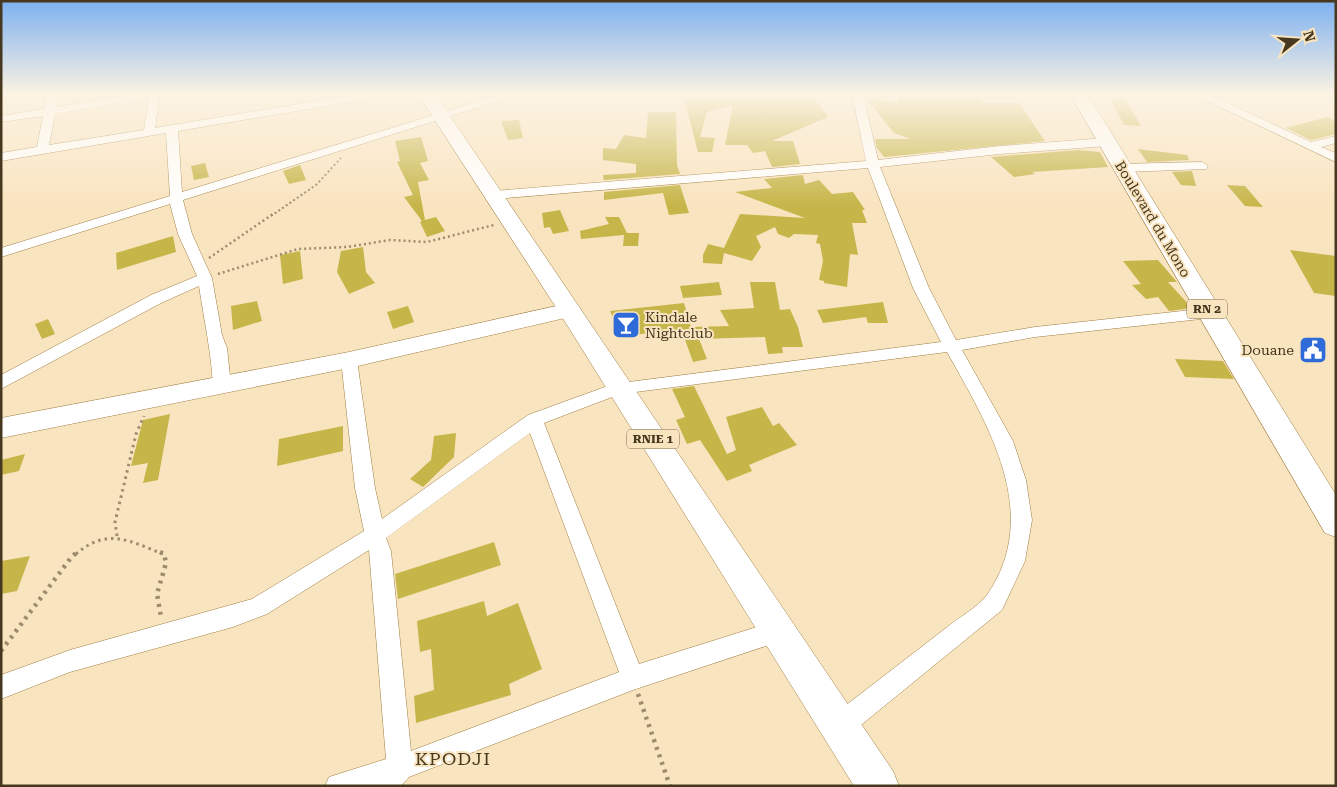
<svg xmlns="http://www.w3.org/2000/svg" width="1337" height="787" font-family="'Roboto Serif',serif">
  <rect width="100%" height="100%" fill="#f9e4c0"/>
  <path fill="#c6b64a" d="M683,94H793L814,98L828,117L772,141H793L800,164L772,167L765,151L753,153L747,145H725L733,105L707,112L700,137L715,138L712,152H698Z
    M899,94H976L982,103H1019L1045,141L884,157L877,148L875,139H911L894,133L866,98L898,103Z
    M1109,97L1125,98L1141,126L1124,125Z
    M648,112H676L677,165L680,174L604,180L603,175L636,173V164L603,160V148L616,149L624,135L646,138Z
    M1327,117L1336,122V134L1311,140L1286,128Z
    M519,120L523,138L508,140L501,121Z
    M421,137L428,161L420,163L429,180L418,182L425,220L436,217L445,231L427,237L420,222L422,221L404,197L413,195L397,162L400,161L395,141Z
    M1138,149L1187,155L1189,160L1147,162Z
    M1078,150L1100,152L1108,167L1032,172L1035,174L1014,177L991,157Z
    M205,163L209,177L194,180L191,166Z
    M300,165L306,180L289,184L283,171Z
    M1192,171L1196,186L1181,185L1172,172Z
    M803,175L805,184L819,180L832,194L853,192L865,210H862L867,223H852L858,255L850,254L847,287L824,283V281L819,280L823,261L820,244L816,243L818,235L794,234L789,238L778,234L775,227L756,236L761,247L752,261L724,253L722,264L703,263V255L708,244L724,248L740,214L805,218L735,192L772,188L764,179Z
    M680,185L689,213L669,215L663,193L604,200V192Z
    M1227,185L1245,186L1263,207L1245,206Z
    M560,210L569,231L553,234L550,227L544,228L542,213Z
    M605,217H619L627,233H639L638,246H623L624,235L581,239L580,231L609,224Z
    M173,236L176,252L117,270L116,253Z
    M363,247L366,272L375,283L349,294L337,272L341,251Z
    M1290,250L1336,256V296L1314,293Z
    M300,251L303,279L283,284L280,255Z
    M1158,260L1177,282H1168L1192,308L1169,311L1158,297L1146,299L1132,285L1141,284L1123,261Z
    M719,282L722,295L683,298L680,286Z
    M750,282H775L780,310L790,309L798,327L803,347H782L783,353L768,354L765,337L699,339L707,359L693,362L683,334L664,338L661,332L621,336L610,311L684,303L691,327L729,326L720,310L754,308Z
    M257,301L262,321L233,330L231,306Z
    M883,302L888,323H868L866,317L823,323L817,310Z
    M408,306L414,322L393,329L387,312Z
    M48,319L55,334L42,339L35,324Z
    M1175,359L1223,361L1234,379L1185,377Z
    M694,386L727,454L736,450L726,417L762,407L773,426L779,423L797,445L749,465L752,471L727,481L700,440L687,444L676,420L685,417L672,389Z
    M170,414L158,480L143,483L148,463L131,466L143,420Z
    M343,426V451L277,466L279,439Z
    M456,433L454,457L423,487L410,479L431,460L434,436Z
    M25,454L19,471L1,475V460Z
    M494,542L501,565L398,599L395,574Z
    M30,556L17,591L1,594V561Z
    M484,601L487,616L518,603L542,669L509,684L511,695L416,723L414,696L434,690L431,649L420,652L417,621Z"/>
  <g fill="none" stroke-linecap="round" stroke-linejoin="round">
    <defs>
      <path id="street" d="M47,94H58L56,107L137,94H160L155,128L358,94H385L380,97L178,131L182,192L503,94H521L183,200L192,234L212,278L222,335L227,348L231,385L228,389L222,391L216,389L213,385C211,351 204,320 199,286L161,303L1,389V375L151,295L197,276L178,234L170,204L1,257V248L170,196L166,133L1,161V153L37,147L43,116L1,122V116L44,109ZM149,98L144,130L49,145L55,114Z
        M852,94H863L878,160L1000,146L1107,138L1113,142L1107,146L1000,154L880,167L929,288L956,340L1035,327L1210,308L1216,309L1218,313L1216,317L1210,318L1035,337L962,350L1013,441L1026,480L1032,520L1025,561L1002,610L850,734L841,737L832,734L829,725L832,716C870,687 908,657 946,628C957,619 979,606 987,595C1043,514 988,425 947,352L620,394L544,423L639,664L779,620L787,623L790,631L787,639L633,690L409,777L401,786H325L329,777L386,759L369,550L267,614L233,627L70,672L1,699V675L70,650L252,599L364,531L355,488L341,360L343,356H355L357,360L375,488L382,519L528,415L613,384L941,342L913,288L868,168L494,199L487,195L494,191L866,161ZM530,433L619,672L411,751L391,551L386,538Z
        M1193,94H1208L1311,142L1336,136V143L1321,147L1336,153V162Z
        M1202,162L1208,166L1206,169L1123,172L1117,168L1123,164Z"/>
      <path id="secondary" d="M570,303L578,305L581,310L578,315L349,368L1,438V418L349,352Z"/>
      <path id="primary" d="M1070,94H1087L1336,495V537L1325,533Z"/>
      <path id="highway" d="M418,94H435L893,771L899,786H854L559,312Z"/>
    </defs>
    <use href="#street" stroke="#9f7e43" stroke-width="1"/>
    <use href="#secondary" stroke="#9f7e43" stroke-width="1"/>
    <use href="#primary" stroke="#9f7e43" stroke-width="1"/>
    <use href="#highway" stroke="#9f7e43" stroke-width="1"/>
    <path stroke="#9d8b6d" stroke-width="2" stroke-dasharray="2 2.5" stroke-linecap="butt" d="M271,216L316,185L341,158"/>
    <path stroke="#9d8b6d" stroke-width="2.5" stroke-dasharray="2 3" stroke-linecap="butt" d="M209,258L273,214
      M218,274L298,249L347,247L390,240L427,242L494,225"/>
    <path stroke="#9d8b6d" stroke-width="3" stroke-dasharray="2.5 4" stroke-linecap="butt" d="M117,536L115,522L136,434L144,416
      M76,554C107,527 130,541 163,554"/>
    <path stroke="#9d8b6d" stroke-width="4.5" stroke-dasharray="3 5" stroke-linecap="butt" d="M160,552L164,554L166,563L157,594L161,617
      M1,651L70,559L77,552
      M638,694L670,786"/>
    <use href="#street" fill="#fff" fill-rule="evenodd"/>
    <use href="#secondary" fill="#fff" fill-rule="evenodd"/>
    <use href="#primary" fill="#fff" fill-rule="evenodd"/>
    <use href="#highway" fill="#fff" fill-rule="evenodd"/>
  </g>
  <linearGradient id="sky" x2="0" y2="1"><stop stop-color="#7cb0f0"/><stop offset="0.46" stop-color="#fcf3e3"/><stop offset="1" stop-color="#fcf3e3" stop-opacity="0"/></linearGradient>
  <rect width="1337" height="205" fill="url(#sky)"/>
  <defs>
    <symbol id="bar-square" viewBox="-11 -11 22 22"><rect x="-9" y="-9" width="18" height="18" rx="4" fill="#2e6bd9" stroke="#f9e4c0"/><path d="M-6-5H6L.8 .8V4.5H3.5V6h-7V4.5H-.8V.8Z" fill="#fff"/></symbol>
    <symbol id="civic-square" viewBox="-11 -11 22 22"><rect x="-9" y="-9" width="18" height="18" rx="4" fill="#2e6bd9" stroke="#f9e4c0"/><path d="M-.6-6.5H3V-4.5H.6V-3L4-1V1h2V6H-6V1h2V-1L-.6-3ZM-1.2 2.5V6h2.4V2.5Z" fill="#fff"/></symbol>
  </defs>
  <g fill-rule="evenodd">
    <use href="#bar-square" x="610" y="309" width="32" height="32"/>
    <use href="#civic-square" x="1297" y="334" width="32" height="32"/>
  </g>
  <g text-anchor="middle" dominant-baseline="central" stroke-width="4" stroke-linejoin="round" paint-order="stroke">
    <g fill="#f9e4c0" stroke="#7c6c4f" stroke-width="1">
      <rect x="1187" y="299.5" width="40" height="19" rx="4"/>
      <rect x="627" y="429.5" width="52" height="19" rx="4"/>
    </g>
    <g font-size="12" font-weight="bold" fill="#46381f">
      <text x="1207" y="309">RN 2</text>
      <text x="653" y="439">RNIE 1</text>
    </g>
    <g font-size="14" fill="#46381f" stroke="#f9e4c0">
      <text transform="translate(1153 219) rotate(59)">Boulevard du Mono</text>
    </g>
    <g font-size="14" fill="#46381f" stroke="#f9e4c0" text-anchor="start">
      <text x="645" y="317">Kindale<tspan x="645" dy="16">Nightclub</tspan></text>
      <text x="1294" y="350" text-anchor="end">Douane</text>
    </g>
    <g font-size="18" letter-spacing="1" fill="#46381f" stroke="#f9e4c0">
      <text x="453" y="758">KPODJI</text>
    </g>
  </g>
  <rect width="1337" height="787" fill="none" stroke="#46381f" stroke-width="5"/>
  <g transform="translate(1297 40) rotate(73)" stroke="#f9e4c0" stroke-width="4" paint-order="stroke">
  <path d="M0-4L9 19L0 12L-9 19Z" fill="#46381f"/>
  <text y="-8" font-size="14" font-weight="bold" text-anchor="middle" fill="#46381f">N</text>
  </g>
</svg>
